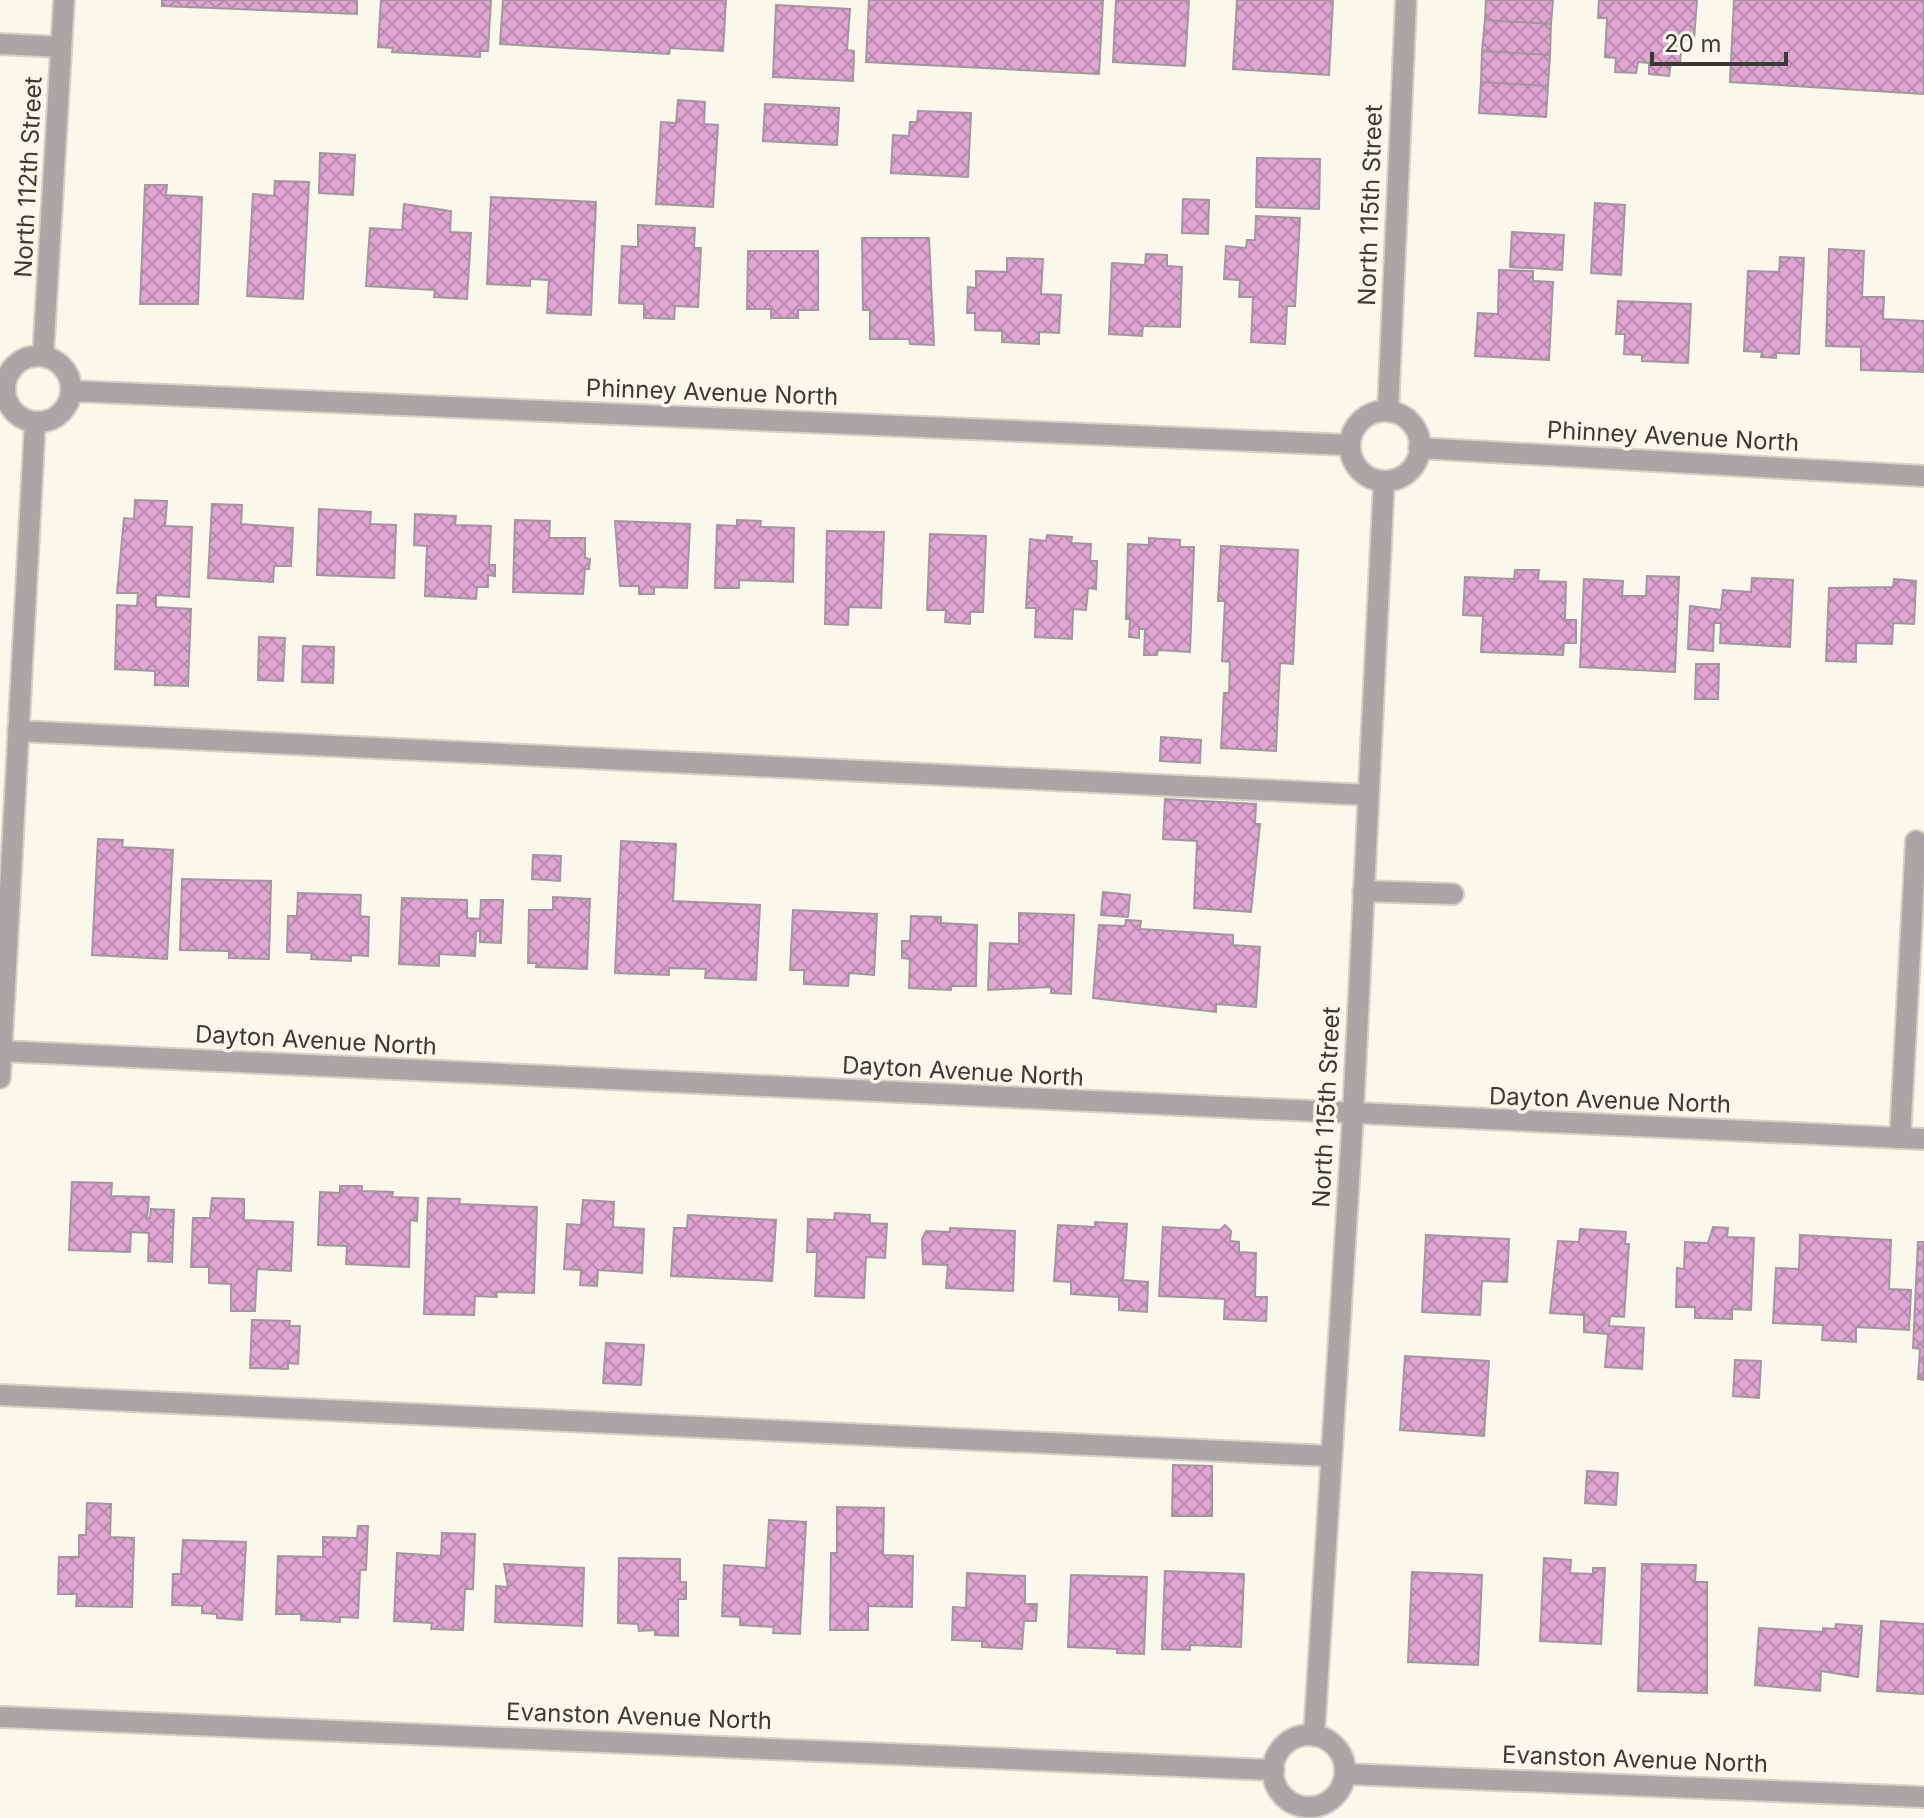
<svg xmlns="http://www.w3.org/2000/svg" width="1924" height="1818" font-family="Inter,sans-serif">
  <defs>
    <pattern id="building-cross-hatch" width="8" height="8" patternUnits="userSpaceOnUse" patternTransform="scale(2)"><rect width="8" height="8" fill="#e1a5d3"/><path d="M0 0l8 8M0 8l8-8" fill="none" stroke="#b887ac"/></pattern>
  </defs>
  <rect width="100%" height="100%" fill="#faf7eb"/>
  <path fill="url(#building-cross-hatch)" stroke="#a2979f" stroke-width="2" d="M162,0H357V14L162,6Z
    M381,0H491L488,51H480V57L392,52L393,48L378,47Z
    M503,0H726L723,51L670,48L669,54L500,44Z
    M869,0H1103L1099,74L866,62Z
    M1116,0H1189L1185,66L1113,62Z
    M1237,0H1333L1329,75L1233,69Z
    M1486,0H1553L1551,24L1485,20Z
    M1599,0H1697L1694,40L1682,39L1680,63L1671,62L1669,76L1649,74V63L1638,62L1636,73L1615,72L1616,58L1605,57L1607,18H1598Z
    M1734,0H1924V94L1730,82Z
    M776,5L850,9L847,50L854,51L853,81L773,77Z
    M1485,20L1551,24L1550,55L1482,51Z
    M1482,51L1550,55L1548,86L1481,82Z
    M1481,82L1548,86L1546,117L1479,113Z
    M678,100L705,102L704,124L718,125L713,207L656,204L661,122L676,123Z
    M765,104L839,108L837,145L763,141Z
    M918,111L971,113L968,177L891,173L893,135L909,136L910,122H917Z
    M320,153L355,155L353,195L319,193Z
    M1257,158L1320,159L1319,209L1256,207Z
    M275,181L309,182L303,299L247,296L253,194L274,196Z
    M145,185H167L166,195L202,197L198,304H140Z
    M491,197L596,202L591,315L547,313L549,280L530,279V286L487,284Z
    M1183,199L1209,200L1208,234L1182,233Z
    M1595,203L1625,205L1621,275L1591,273Z
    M404,204L451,211L450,232L471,233L467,299L434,297L435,290L366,286L370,228L402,230Z
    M1256,216L1300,218L1295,306H1287L1285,344L1251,342L1253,297H1239L1240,280L1224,279L1226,246L1246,248L1247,240H1255Z
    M638,225L695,228L694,248H701L698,307L675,306L674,319L644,318V304L619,303L622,246L638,247Z
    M1512,232L1564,235L1562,270L1510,267Z
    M862,238H929L934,345L910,344L909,339H870V310H863Z
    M1829,249L1864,251L1862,297H1884L1883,319L1924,321V372L1861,370V347L1826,346Z
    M748,251H818V310H798V318H771V309H747Z
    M1146,254L1167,255V266L1182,267L1180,327L1143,326L1142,336L1109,334L1112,263L1145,265Z
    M1780,257L1804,258L1799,354L1776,353V358L1761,357L1762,352L1744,351L1748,271L1779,272Z
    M1007,258L1043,259L1041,294L1061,295L1059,333L1039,332V344L1002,342V331L975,330V313H967L968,287L976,288V271L1007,272Z
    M1499,270L1533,271V281L1553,282L1549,360L1475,356L1478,313L1498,314Z
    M1618,301L1691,304L1688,363L1642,361V355L1624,354L1625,334H1616Z
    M135,500L167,501L165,526L192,527L189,597L156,595V607L191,609L188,686L155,685V671L115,669L117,605L137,606L138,593H117L124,518L134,519Z
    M212,504L242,505L241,524L293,528L291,566H274L273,582L208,578Z
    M319,509L371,512L370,524L396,525L394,578L317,575Z
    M415,514L456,516L455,525L491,526L489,565H495V576L488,575V587H477L476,599L425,596L427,546L414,545Z
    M515,520L550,521L549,538H585V558L590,559L589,569H585L583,594L513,592Z
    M737,520L761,521L760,527L794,528L793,582L739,580V588H715L717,525L737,526Z
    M615,521L690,524L687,588L654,587V594H639V586H620Z
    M827,531L884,532L881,608L849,607L848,625L825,624Z
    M930,534L986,536L983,612H970V624L945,622L946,610H927Z
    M1047,535L1072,537L1071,543L1091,544L1090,561H1097L1096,589L1088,588L1086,610L1073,609L1072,639L1035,637L1036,608H1026L1030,539L1046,541Z
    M1149,538L1180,540V547H1194L1190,652L1158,650L1157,655H1144L1145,629H1139V638L1129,637L1130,619H1126L1128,544L1149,545Z
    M1221,546L1298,550L1293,664L1280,663L1276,751L1221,748L1224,693H1229L1230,662L1222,661L1225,601H1218Z
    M1515,570H1539L1538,581L1566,582L1565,620H1576V643H1564L1563,655L1481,652L1483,616L1463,615L1465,577L1514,579Z
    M1647,576L1679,577L1675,672L1580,667L1584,579L1623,581L1622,596H1646Z
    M1752,578L1793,580L1790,647L1720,643L1721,623H1714L1713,651L1688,649L1690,606L1721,610L1723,590L1751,592Z
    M1894,579L1916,581L1914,624L1893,623L1892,644L1856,643V662L1826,661L1829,588L1893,587Z
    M259,637L285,638L283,681L258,680Z
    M303,646L334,647L333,683L302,682Z
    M1696,664H1719L1718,699H1695Z
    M1161,737L1201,740L1200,763L1160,761Z
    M1165,799L1256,804L1255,824H1260L1251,912L1194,908L1197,841L1163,839Z
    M98,839L123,840L122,847L173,850L167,959L92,955Z
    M621,841L676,844L673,901L760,905L756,980L705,978L706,969L669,968V975L615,973Z
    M533,855L561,856L560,881L532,879Z
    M182,879L271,881L269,959L229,958V951L180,950Z
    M1103,892L1130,895L1128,917L1101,915Z
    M298,893L361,895L360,916L369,917L368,956L351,955V961L311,959L312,953L287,952L288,916H297Z
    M553,897L590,899L587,969L536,967L537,963H528L529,910H553Z
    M402,898L467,900V918L480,919L481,900H503L501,943L480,942V931H476L475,956L439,954V966L399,964Z
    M793,910L877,914L874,975L849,973L848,986L804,984V970H790Z
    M1019,913L1074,915L1071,994L1051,993V987L988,990L990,943L1019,944Z
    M911,916L941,917V923L977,925L976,986H951V990L909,988L910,959L902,958V941H910Z
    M1126,920L1141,921L1140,929L1233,935V945L1260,947L1256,1007L1216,1004V1012L1093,998L1099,925L1125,926Z
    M72,1182L112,1183L111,1196L149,1197L147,1218H150L151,1209L174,1210L172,1262L148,1261L149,1233L131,1232L130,1252L69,1250Z
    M340,1186H362V1191L393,1192L392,1197L418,1198L417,1221L410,1220L409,1267L346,1264L347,1246L318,1245L320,1192L340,1193Z
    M212,1198L244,1199V1220L293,1222L291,1271L257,1269L255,1311H231V1284L209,1283V1267H191L193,1218H210Z
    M428,1198L460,1199L459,1204L537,1207L534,1293L496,1292L497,1297L475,1296L474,1315L424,1314Z
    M583,1200L614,1202L613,1227L644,1229L642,1273L598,1270L597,1286L580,1285L581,1270L564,1269L567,1224L581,1225Z
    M835,1213L870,1215V1223L887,1224L885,1258L866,1257L864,1298L815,1296L817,1252H807L808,1219L834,1220Z
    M688,1215L776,1220L772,1281L671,1276L674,1228H687Z
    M1095,1222L1127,1224L1123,1280L1148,1282L1147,1312L1119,1310V1297L1071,1294V1282L1054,1281L1058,1225L1095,1227Z
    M1225,1225L1231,1231L1230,1241L1239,1242V1252L1256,1253L1255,1297H1267L1266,1321L1224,1319L1225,1299L1159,1296L1163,1227L1220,1230Z
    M1713,1227L1728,1228L1727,1237L1754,1238L1751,1310L1732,1309V1319L1695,1318V1307H1676L1677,1268L1684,1269L1685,1242L1708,1243Z
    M950,1228L1015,1231L1013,1291L946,1288L948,1265L923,1264L922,1239L926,1231L950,1232Z
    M1580,1229L1626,1232L1625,1244H1629L1624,1317L1610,1316L1609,1326L1644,1328L1642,1369L1605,1367L1608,1334L1584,1332V1315L1550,1313L1558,1241L1579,1242Z
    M1426,1235L1509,1239L1507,1282L1482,1281L1480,1315L1422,1312Z
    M1800,1235L1891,1240L1889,1289L1911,1290L1909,1330L1856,1327V1342L1822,1340L1823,1325L1773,1323L1776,1268L1799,1269Z
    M1918,1242H1924V1380L1918,1379L1920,1349L1913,1348Z
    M252,1320L290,1321L289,1326H300L298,1364L288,1363V1369L250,1368Z
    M606,1343L644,1345L641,1385L603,1383Z
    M1405,1356L1489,1361L1484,1436L1400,1430Z
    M1735,1360L1761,1361L1759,1398L1733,1396Z
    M1173,1465L1212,1466V1516H1172Z
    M1587,1471L1618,1473L1616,1505L1585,1503Z
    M87,1503L111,1504L110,1537L134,1538L132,1607L76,1606L77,1594H58L59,1557H79V1535H86Z
    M837,1507L884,1508L883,1555L913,1556L912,1607L868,1606V1630H830L831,1553H837Z
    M769,1520L806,1522L800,1634L773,1633L774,1627L740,1625V1617L722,1616L724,1565L766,1568Z
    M358,1526H368L366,1570H360L358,1618L340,1617V1622L301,1620V1614H276L278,1556L323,1557V1537L357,1538Z
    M442,1533L475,1534L473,1589H465L463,1630L431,1629L432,1623L394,1621L397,1553L441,1556Z
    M183,1540L246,1542L242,1620L217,1618V1614L202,1613V1606L172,1605L173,1574H181Z
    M619,1558L680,1559V1582H686V1599H678V1636L655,1635V1630L639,1631L638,1624L618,1623Z
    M1544,1558L1571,1560L1570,1573L1593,1574V1568H1605L1601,1644L1540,1641Z
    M504,1564L584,1568L582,1626L495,1622L496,1586L508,1587Z
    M1642,1564L1696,1565L1695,1582H1707V1693L1638,1691Z
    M1165,1571L1244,1574L1241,1647L1190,1645V1650L1162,1649Z
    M1412,1572L1482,1575L1478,1665L1408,1662Z
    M967,1573L1025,1576V1604H1037L1036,1621H1024L1022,1649L982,1647V1641L952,1640L953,1607L966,1608Z
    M1071,1575L1147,1577L1144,1654L1117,1653V1649L1068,1647Z
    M1881,1621L1924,1624V1694L1877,1691Z
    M1836,1624L1862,1626L1858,1677L1821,1671L1820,1691L1755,1685L1759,1628L1823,1632V1628L1835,1629Z"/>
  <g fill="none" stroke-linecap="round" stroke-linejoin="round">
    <defs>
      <path id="service" d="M0,44L61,47
        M18,731L1368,795
        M1363,891L1453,894
        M1900,1138L1916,841
        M0,1395L1330,1456"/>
      <path id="minor" d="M5 389a33 33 0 1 1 66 0a33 33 0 1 1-66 0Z
        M43,356L64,0
        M72,391L1350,445
        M1388,411L1406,0
        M1350 446a35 35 0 1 1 70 0a35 35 0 1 1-70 0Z
        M1419,448L1924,476
        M0,1078L35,422
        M2,1717L1274,1770
        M1273 1771a36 36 0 1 1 72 0a36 36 0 1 1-72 0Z
        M1314,1736L1353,1115L1384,481
        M1345,1774L1924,1797"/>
      <path id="tertiary" d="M0,1051L1924,1139"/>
    </defs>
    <use href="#service" stroke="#d4d1c7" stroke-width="24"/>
    <use href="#minor" stroke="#d4d1c7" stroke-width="24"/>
    <use href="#tertiary" stroke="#d4d1c7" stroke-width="24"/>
    <use href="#service" stroke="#aba5a5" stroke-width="20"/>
    <use href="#minor" stroke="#aba5a5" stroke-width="20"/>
    <use href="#tertiary" stroke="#aba5a5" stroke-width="20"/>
  </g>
  <g text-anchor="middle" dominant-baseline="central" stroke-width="7" stroke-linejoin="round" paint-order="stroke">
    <g font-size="24" fill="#3b3a35" stroke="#faf7eb">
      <text transform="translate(28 177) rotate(-87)">North 112th Street</text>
      <text transform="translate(1370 205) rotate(-88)">North 115th Street</text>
      <text transform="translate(712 392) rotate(2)">Phinney Avenue North</text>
      <text transform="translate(1673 436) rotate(3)">Phinney Avenue North</text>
      <text transform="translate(316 1040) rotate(3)">Dayton Avenue North</text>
      <text transform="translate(963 1071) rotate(3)">Dayton Avenue North</text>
      <text transform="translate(1610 1100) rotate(2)">Dayton Avenue North</text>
      <text transform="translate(1326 1107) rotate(-87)">North 115th Street</text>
      <text transform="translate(639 1716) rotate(2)">Evanston Avenue North</text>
      <text transform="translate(1635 1759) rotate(2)">Evanston Avenue North</text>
    </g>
  </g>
  <path d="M1652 52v12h134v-12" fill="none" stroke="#3b3a35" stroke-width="4"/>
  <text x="1664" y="52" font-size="24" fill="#3b3a35" stroke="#faf7eb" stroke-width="6" paint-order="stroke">20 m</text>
</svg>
